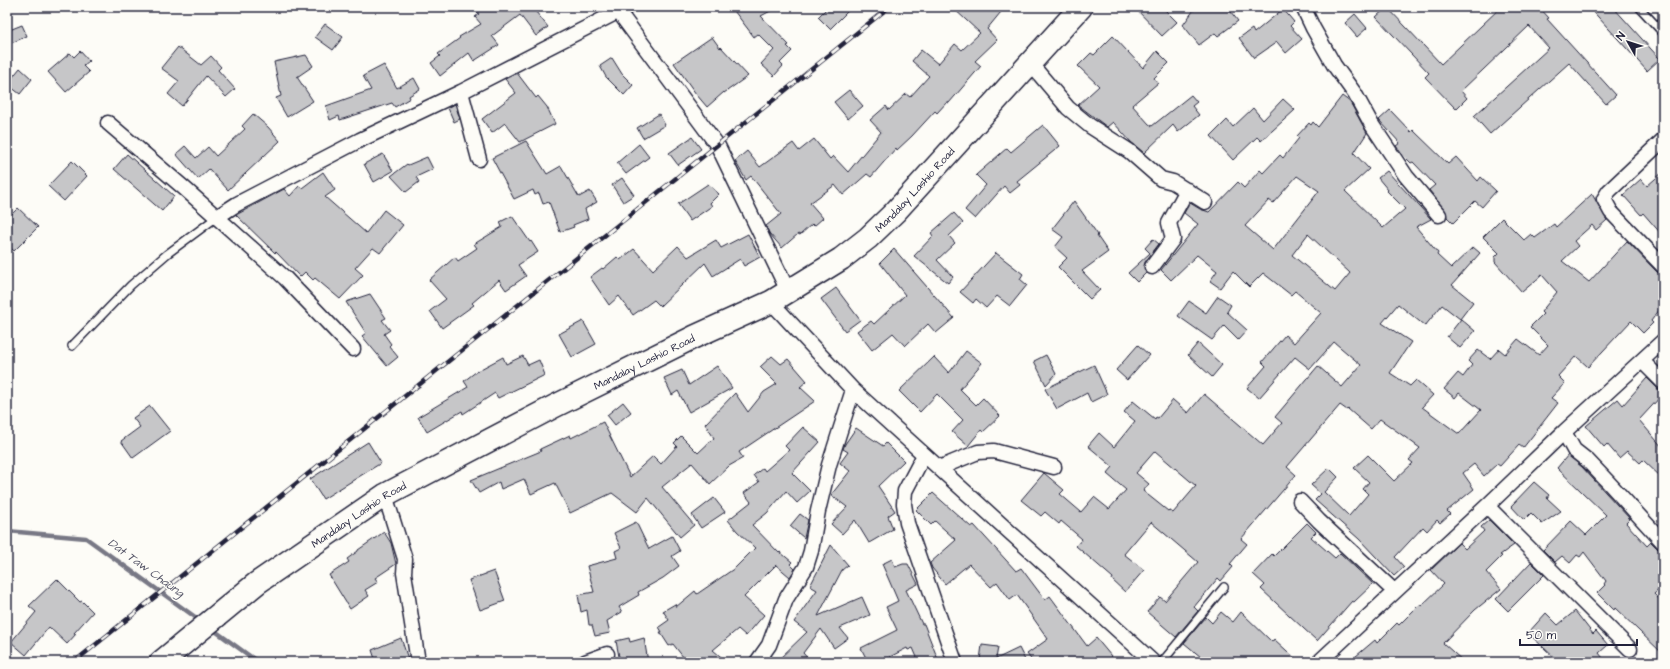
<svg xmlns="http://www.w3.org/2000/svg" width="1670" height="669" font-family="'Architects Daughter',sans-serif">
  <rect width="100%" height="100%" fill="#fdfcf7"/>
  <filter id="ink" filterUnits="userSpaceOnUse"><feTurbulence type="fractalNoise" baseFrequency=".025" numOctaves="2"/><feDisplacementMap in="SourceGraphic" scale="8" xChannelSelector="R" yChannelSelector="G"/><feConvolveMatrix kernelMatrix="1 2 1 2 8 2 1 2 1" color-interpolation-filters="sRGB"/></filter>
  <g filter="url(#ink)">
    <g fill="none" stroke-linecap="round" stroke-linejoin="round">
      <path stroke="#787885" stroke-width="4.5" d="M7,531L86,538L202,622
        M211,628L258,662"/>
    </g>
    <path fill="#c6c6c8" stroke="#22223b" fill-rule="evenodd" d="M474,7H532L548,27L536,36L520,15L492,36L499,45L474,61L469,53L440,76L431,63L440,56L438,54L460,38L459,37L481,24L475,17L479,14Z
      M731,7H778L761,16L789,45L787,46L792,51L780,63L783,66L774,76L761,64L774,50L758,34L754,37Z
      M828,7H852L830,29L818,17Z
      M952,7H1005L987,29L997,40L975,61L981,66L949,103L947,102L937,113L935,111L912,136L897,150L896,148L871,177L867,174L843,195L835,185L810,203L823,218L814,226L812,224L800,235L798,234L782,248L769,233L766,226L781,214L751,176L746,180L735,161L747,151L760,167L793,143L799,151L814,139L830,159L833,156L848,172L881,132L870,120L886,106L889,110L906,94L910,97L929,76L912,61L921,50L938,64L955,44L962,50L980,33Z
      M1134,7H1162L1177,22L1162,36Z
      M1196,7H1227L1238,21L1218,36L1215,33L1199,45L1183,25Z
      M1387,7L1441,64L1501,7H1539L1549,18L1547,19L1616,95L1606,104L1569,63L1490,134L1474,116L1549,48L1529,26L1461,91L1467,98L1456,109L1425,77L1429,73L1376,17Z
      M1589,7H1613L1660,59L1647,71Z
      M1283,9L1294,22L1290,26L1302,39L1286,53L1277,42L1254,58L1239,38L1252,29L1254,33Z
      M1355,14L1367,28L1357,37L1345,23Z
      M325,24L343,37L333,50L315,37Z
      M22,25L27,36L7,45V31Z
      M1113,36L1143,68L1157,51L1169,63L1154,78L1158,83L1132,105L1149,124L1152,126L1191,95L1197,102L1192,106L1199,115L1178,132L1173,125L1144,153L1131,142L1113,122L1107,127L1078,105L1099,86L1078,66L1091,53L1094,55Z
      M712,37L720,48L721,47L748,76L724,93V92L707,107L696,94L674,63Z
      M178,47L201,65L211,56L221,67L218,70L235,89L226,97L206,76L182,106L168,94L179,81L161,68Z
      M80,51L89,61L83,66L89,72L66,92L48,72L70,53L74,57Z
      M306,55L313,66L297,77L313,101L287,117L276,98L281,96L274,62Z
      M612,58L622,74L633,85L624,95L606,77L600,66Z
      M384,65L397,88L414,78L420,89L409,96L410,98L395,107L392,103L340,120L339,116L330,120L326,106L371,90L363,76Z
      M20,68L32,79L20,94L7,84Z
      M517,73L536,98L538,96L547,107L555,124L520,142L505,123L492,133L482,119L516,93L505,79Z
      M849,90L863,106L848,119L834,102Z
      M1342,96L1350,102L1367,133L1354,153L1369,169L1345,191L1383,228L1405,209L1387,191L1388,190L1378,178L1387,171L1431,219L1416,227L1438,253L1437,255L1451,268L1473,247L1480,253L1452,285L1473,302L1460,319L1442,305L1425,326L1398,304L1382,323L1411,342L1390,373L1410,386L1416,380L1433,395L1422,407L1459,434L1481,410L1459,393L1455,398L1444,389L1458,373L1463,377L1472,365L1468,361L1478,350L1490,359L1499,349L1505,354L1518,339L1539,355L1548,345L1530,327L1543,314L1541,312L1557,292L1542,275L1522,292L1495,262V257L1499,253L1483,237L1502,218L1524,240L1531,234L1535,238L1554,224L1556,227L1592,194L1607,220L1596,230L1592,225L1574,241L1578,246L1562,261L1589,282L1627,241L1657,272L1663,274V305L1651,321L1653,323L1643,333L1631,321L1588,367L1576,356L1558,376L1565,383L1551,398L1558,403L1523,448L1519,445L1500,466L1497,464L1484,476L1474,464L1463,473L1474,489L1447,511L1450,514L1440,523L1437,520L1427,531L1423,527L1395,557L1404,567L1394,576L1359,539L1315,500L1321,494L1311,485L1329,468L1338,477L1324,492L1349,516L1368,494L1363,489L1369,482L1354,468L1368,455L1394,481L1413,463L1409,460L1420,448L1380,419L1371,429L1348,409L1347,410L1340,405L1287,467L1296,475L1241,539L1247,544L1230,564L1233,567L1221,581L1218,578L1194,607L1198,611L1176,637L1147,612L1160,597L1165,601L1198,562L1151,522L1124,554L1144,570L1125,592L1112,580L1113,578L1076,546L1082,539L1061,521L1059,524L1045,512L1041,516L1021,500L1044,473L1064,490L1060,494L1081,512L1094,497L1109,509L1126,490L1107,474L1113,467L1088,446L1099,433L1114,447L1135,421L1124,412L1133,401L1155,419L1156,417L1158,418L1173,400L1188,413L1204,394L1263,445L1282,423L1275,417L1318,366L1342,387L1361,365L1334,342L1310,369L1295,357L1259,398L1247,388L1266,366L1262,362L1285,335L1294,343L1321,313L1295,291L1291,295L1263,273L1249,287L1233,271L1220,288L1210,281L1217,271L1197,255L1171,280L1161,270L1198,224L1184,213L1190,203L1200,209L1209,212L1238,182L1244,188L1260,170L1263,173L1280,155L1283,158L1299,138L1297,136L1309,123L1311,125L1313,122L1318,127ZM1297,176L1319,191L1273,250L1245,226L1269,200L1273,203ZM1308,234L1350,273L1335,291L1292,255ZM1155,451L1196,486L1173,513L1169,510L1168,511L1143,491L1149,484L1136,473Z
      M1283,99L1295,110L1261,141L1257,137L1233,160L1211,136L1227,120L1233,127L1253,108L1263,120Z
      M455,104L460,119L454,122L448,108Z
      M1390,110L1411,132L1413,130L1448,164L1456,157L1478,181L1481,177L1496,191L1482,207L1475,201L1453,223L1447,217L1445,210L1429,190L1435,185L1413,162L1411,163L1401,153L1396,146L1400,143L1379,120Z
      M253,114L268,127L280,141L228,190L209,169L198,179L176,154L185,146L196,158L208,147L216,156L245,129L242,126Z
      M659,114L665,125L643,138L637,128Z
      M1043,125L1060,146L1017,181L1020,185L1010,193L1004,186L975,219L965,210L986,185L976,175L1007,148L1011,152Z
      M692,137L701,149L678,165L669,153Z
      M526,141L547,174L561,166L579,197L590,191L597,202L585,209L588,219L573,225L574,227L560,232L549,202L543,204L539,193L535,195L533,190L514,199L492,158Z
      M639,144L649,157L626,174L617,163Z
      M127,154L174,196L162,211L114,169Z
      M383,154L393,171L374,182L364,164Z
      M427,157L433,169L416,177L419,182L406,192L391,176L407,164L408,165Z
      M72,161L87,176L64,201L48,186Z
      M323,172L335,190L325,197L366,233L384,210L403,225L380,253L373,248L355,268L363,275L340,299L315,278L313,280L305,272L300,277L276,252L275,253L236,215L284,189L290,196L299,186L302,188Z
      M1663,172V236L1643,213L1641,215L1623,195L1641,179L1647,186Z
      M622,178L634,195L623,202L612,185Z
      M708,184L719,194L710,203L712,206L690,221L678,204Z
      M1074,201L1098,235L1097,236L1108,252L1082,271L1100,290L1090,299L1058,267L1067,258L1055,247L1063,237L1052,229Z
      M18,208L38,227L14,251L7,244V219Z
      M954,213L963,223L949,236L955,243L937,260L953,277L948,283L914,256L933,236L931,233Z
      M512,216L530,242L531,241L538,252L518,265L526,276L506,290L499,280L472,303L474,305L442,328L430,311L446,299L429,280L455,257L458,261L477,248L474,244L502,227L500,222Z
      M748,234L760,257L744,266L740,259L713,276L705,263L660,306L654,300L633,315L619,296L609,305L590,277L602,268L603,269L617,257L620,260L634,249L653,270L678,246L688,257L716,240L721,248Z
      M1153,239L1159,244L1145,262L1144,266L1146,273L1137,282L1128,273L1150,253L1145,248Z
      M894,249L954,318L936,333L928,324L905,346L893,333L872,350L857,331L871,321L874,324L905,295L880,263Z
      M996,253L1023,274L1020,279L1027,285L1010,306L997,296L986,308L976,299L973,303L960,292Z
      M836,288L860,320L845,331L821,299Z
      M370,294L386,318L382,320L390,330L384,334L391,344L389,346L398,357L387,366L362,336L366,333L346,302Z
      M1218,296L1231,305L1227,312L1247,330L1238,340L1224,326L1212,340L1178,316L1189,301L1206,313Z
      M1461,319L1475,331L1460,348L1447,337Z
      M583,321L596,344L572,357L559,334Z
      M1198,343L1222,365L1212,377L1188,355Z
      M1138,345L1149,355L1127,380L1116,370Z
      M966,351L982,363L960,389L976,405L983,398L1000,416L983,432L981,430L968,446L952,432L963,420L937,394L920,412L899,391L934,357L949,373Z
      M1046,355L1056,374L1046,385L1034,361Z
      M523,356L528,365L539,360L545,375L498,398L495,393L463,414L462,411L427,432L418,417L468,387L464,381L477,371L503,357L506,364Z
      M772,356L781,364L788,359L807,381L800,387L815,401L739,452L743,458L729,466L710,484L692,463L662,487L694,525L680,537L648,498L637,512L612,493L570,513L555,483L531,494L524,479L501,489L499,482L479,493L471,480L541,451L540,449L570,435L571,438L603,422L630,477L653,456L661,464L677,446L674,443L681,436L698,453L714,438L705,424L735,393L748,412L764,392L777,384L760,367Z
      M1094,365L1107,394L1091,402L1087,393L1057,409L1045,389Z
      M717,366L732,388L689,412L678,391L672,395L664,378L682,370L689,385Z
      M1647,378L1663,394L1639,420L1663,448V479L1643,460L1640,463L1627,451L1619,458L1607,444L1604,447L1586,426L1618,399L1623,405Z
      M623,402L631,412L615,425L607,415Z
      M150,406L170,431L133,458L121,441L140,427L133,418Z
      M803,427L820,442L792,473L810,491L797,503L786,491L767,513L752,525L779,553L780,552L792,562L790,564L795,569L790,577L776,565L744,597L764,615L746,636L738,629L713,650L727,662H687L673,644L669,646L660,632H662L659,627L669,620L663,611L675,604L676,607L695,591L697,594L735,568L755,548L737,531L728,520L751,502L744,493L759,482L754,475L763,468L765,471L789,450L785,446Z
      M856,428L883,446L886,443L904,461L878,486L895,511L888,516L893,529L869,543L855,520L842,534L831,524L847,507L831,495L850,471L840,463L848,452L843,449L845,444Z
      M368,442L381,463L323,499L310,479Z
      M1568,455L1582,467L1630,519L1626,523L1647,546L1651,542L1663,554V586L1654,594L1663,603V654L1615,608L1614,610L1597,593L1605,585L1604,584L1606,581L1584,552L1580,557L1577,555L1570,563L1562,556L1555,562L1543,550L1571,521L1586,535L1606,515L1557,468Z
      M1534,482L1549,495L1547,498L1561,511L1542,524L1531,513L1524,520L1511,506Z
      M933,493L971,527L974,525L1016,571L1021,568L1045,600L1050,596L1087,646L1096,638L1116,662H1033L1027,654L1048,639L1017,595L1010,600L997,582L991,587L969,564L945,584L932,568L930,563L956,540L935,521L931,525L916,510Z
      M714,498L725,512L701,528L692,515Z
      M800,514L808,520L804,538L790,526Z
      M1489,520L1514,545L1500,555L1502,556L1486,572L1501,589L1475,610L1443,643L1464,662H1349L1375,640L1377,643L1397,623L1399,625L1419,605L1421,606L1444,584L1431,570L1459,543L1465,549L1484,531L1481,527Z
      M636,522L649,549L672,536L680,551L672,556L679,566L663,578L638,592L639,595L619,607L622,612L607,621L610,633L595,636L592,625H589L587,610L581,612L578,595L594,592L587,566L617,558L615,551L621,548L614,533Z
      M1307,523L1316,532L1311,537L1335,558L1340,553L1373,584L1354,602L1352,601L1317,641L1261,589L1265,585L1253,574L1272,554L1274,556Z
      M384,532L391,543L396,564L375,578L378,582L365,590L369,596L350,609L329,575L349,562L347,559L358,551V550Z
      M831,545L848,565L842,570L818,616L862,597L870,615L840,628L848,638L834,648L821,629L803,653L811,662H776L807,632L794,622L817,590L810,586Z
      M892,559L895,567L903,564H908L918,584L906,590L922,624H924L939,662H919L913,648L908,650L907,648L880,662H868L861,648L897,630L886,607L898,601L882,564Z
      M1531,562L1544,575L1508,611L1496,599Z
      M494,571L505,601L480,610L469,580Z
      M57,579L80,602L82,601L93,612L74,633L76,634L67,644L49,627L26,655L11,642L36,612L29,606Z
      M1575,611L1593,634L1596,631L1608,645L1599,653L1606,662H1559L1528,633L1546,613L1558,625Z
      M1221,612L1233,622L1241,612L1272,642L1274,639L1299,662H1207L1184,643L1206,617L1212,623Z
      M401,638L409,662H376L372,650Z
      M629,638L630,642L644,638L648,662H620L616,641Z
      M982,645L998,647L996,659L1019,648L1026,662H991L992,661L980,660Z"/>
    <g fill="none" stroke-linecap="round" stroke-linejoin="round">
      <defs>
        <path id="lane" d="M1639,7L1663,33
          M72,346L131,285L167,254L217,217
          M1162,662L1224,587"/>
        <path id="street" d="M615,7L718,146L788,291
          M1303,7L1313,28L1334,65L1355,94L1372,125L1406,176L1439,215
          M1030,63L1068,108L1090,126L1129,151L1161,179L1173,182L1205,202
          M461,92L479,159
          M108,123L184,188L285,278L353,349
          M1663,140L1609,191L1604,199L1611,212L1663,266
          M217,217L237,204L360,140L461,92L627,7
          M1152,267L1173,239L1169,223L1187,190
          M771,302L853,390L1153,662
          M1642,361L1663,382
          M1564,432L1574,450L1588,461L1608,482L1663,542
          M924,455L905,491L904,504L907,523L955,662
          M939,468L978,452L994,451L1054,467
          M385,495L405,559L404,573L418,662
          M1300,501L1319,521L1394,591
          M1487,506L1630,649
          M585,662L607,654
          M757,662L769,645L786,599L806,567L811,551L818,511L829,465L853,390
          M1319,662L1487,506L1564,432L1663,341"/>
        <g id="highway">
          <path id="s1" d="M161,662L257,583L385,495L555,406L694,337L771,302L841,259L868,238L895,212L1081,7"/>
        </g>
      </defs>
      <use href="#lane" stroke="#22223b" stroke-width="10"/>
      <use href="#street" stroke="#22223b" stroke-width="17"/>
      <use href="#highway" stroke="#22223b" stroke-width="25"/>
      <use href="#lane" stroke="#fdfcf7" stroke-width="7"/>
      <use href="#street" stroke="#fdfcf7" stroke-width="14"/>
      <use href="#highway" stroke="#fdfcf7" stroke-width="22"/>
      <defs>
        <path id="rail" d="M74,662L889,7"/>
      </defs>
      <use href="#rail" stroke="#22223b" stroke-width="4.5"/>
      <use href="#rail" stroke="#fdfcf7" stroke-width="3" stroke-dasharray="9" stroke-linecap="butt"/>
    </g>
  </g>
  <g text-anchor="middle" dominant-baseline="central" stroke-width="3" stroke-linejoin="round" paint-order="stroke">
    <g font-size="11" fill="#22223b" stroke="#fdfcf7">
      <text stroke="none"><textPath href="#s1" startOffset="895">Mandalay Lashio Road</textPath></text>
      <text stroke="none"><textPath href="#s1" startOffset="571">Mandalay Lashio Road</textPath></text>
      <text stroke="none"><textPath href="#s1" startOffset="247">Mandalay Lashio Road</textPath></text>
    </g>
    <g font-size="12" font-style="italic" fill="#545466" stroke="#fdfcf7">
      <text transform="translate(146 568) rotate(36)">Dat Taw Chaung</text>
    </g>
  </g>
  <rect width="1670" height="669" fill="none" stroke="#fdfcf7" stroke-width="24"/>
  <rect x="12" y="12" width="1646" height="645" fill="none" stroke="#22223b" stroke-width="1.5" filter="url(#ink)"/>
  <g transform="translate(1628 42) rotate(309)" stroke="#fdfcf7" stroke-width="3" paint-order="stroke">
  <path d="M0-3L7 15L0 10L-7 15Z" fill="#22223b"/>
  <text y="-6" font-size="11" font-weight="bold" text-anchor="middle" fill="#22223b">N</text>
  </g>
  <path d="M1520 639v6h117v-6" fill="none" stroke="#22223b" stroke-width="2"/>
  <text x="1526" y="639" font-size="12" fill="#22223b" stroke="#fdfcf7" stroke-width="3" paint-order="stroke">50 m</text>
</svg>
